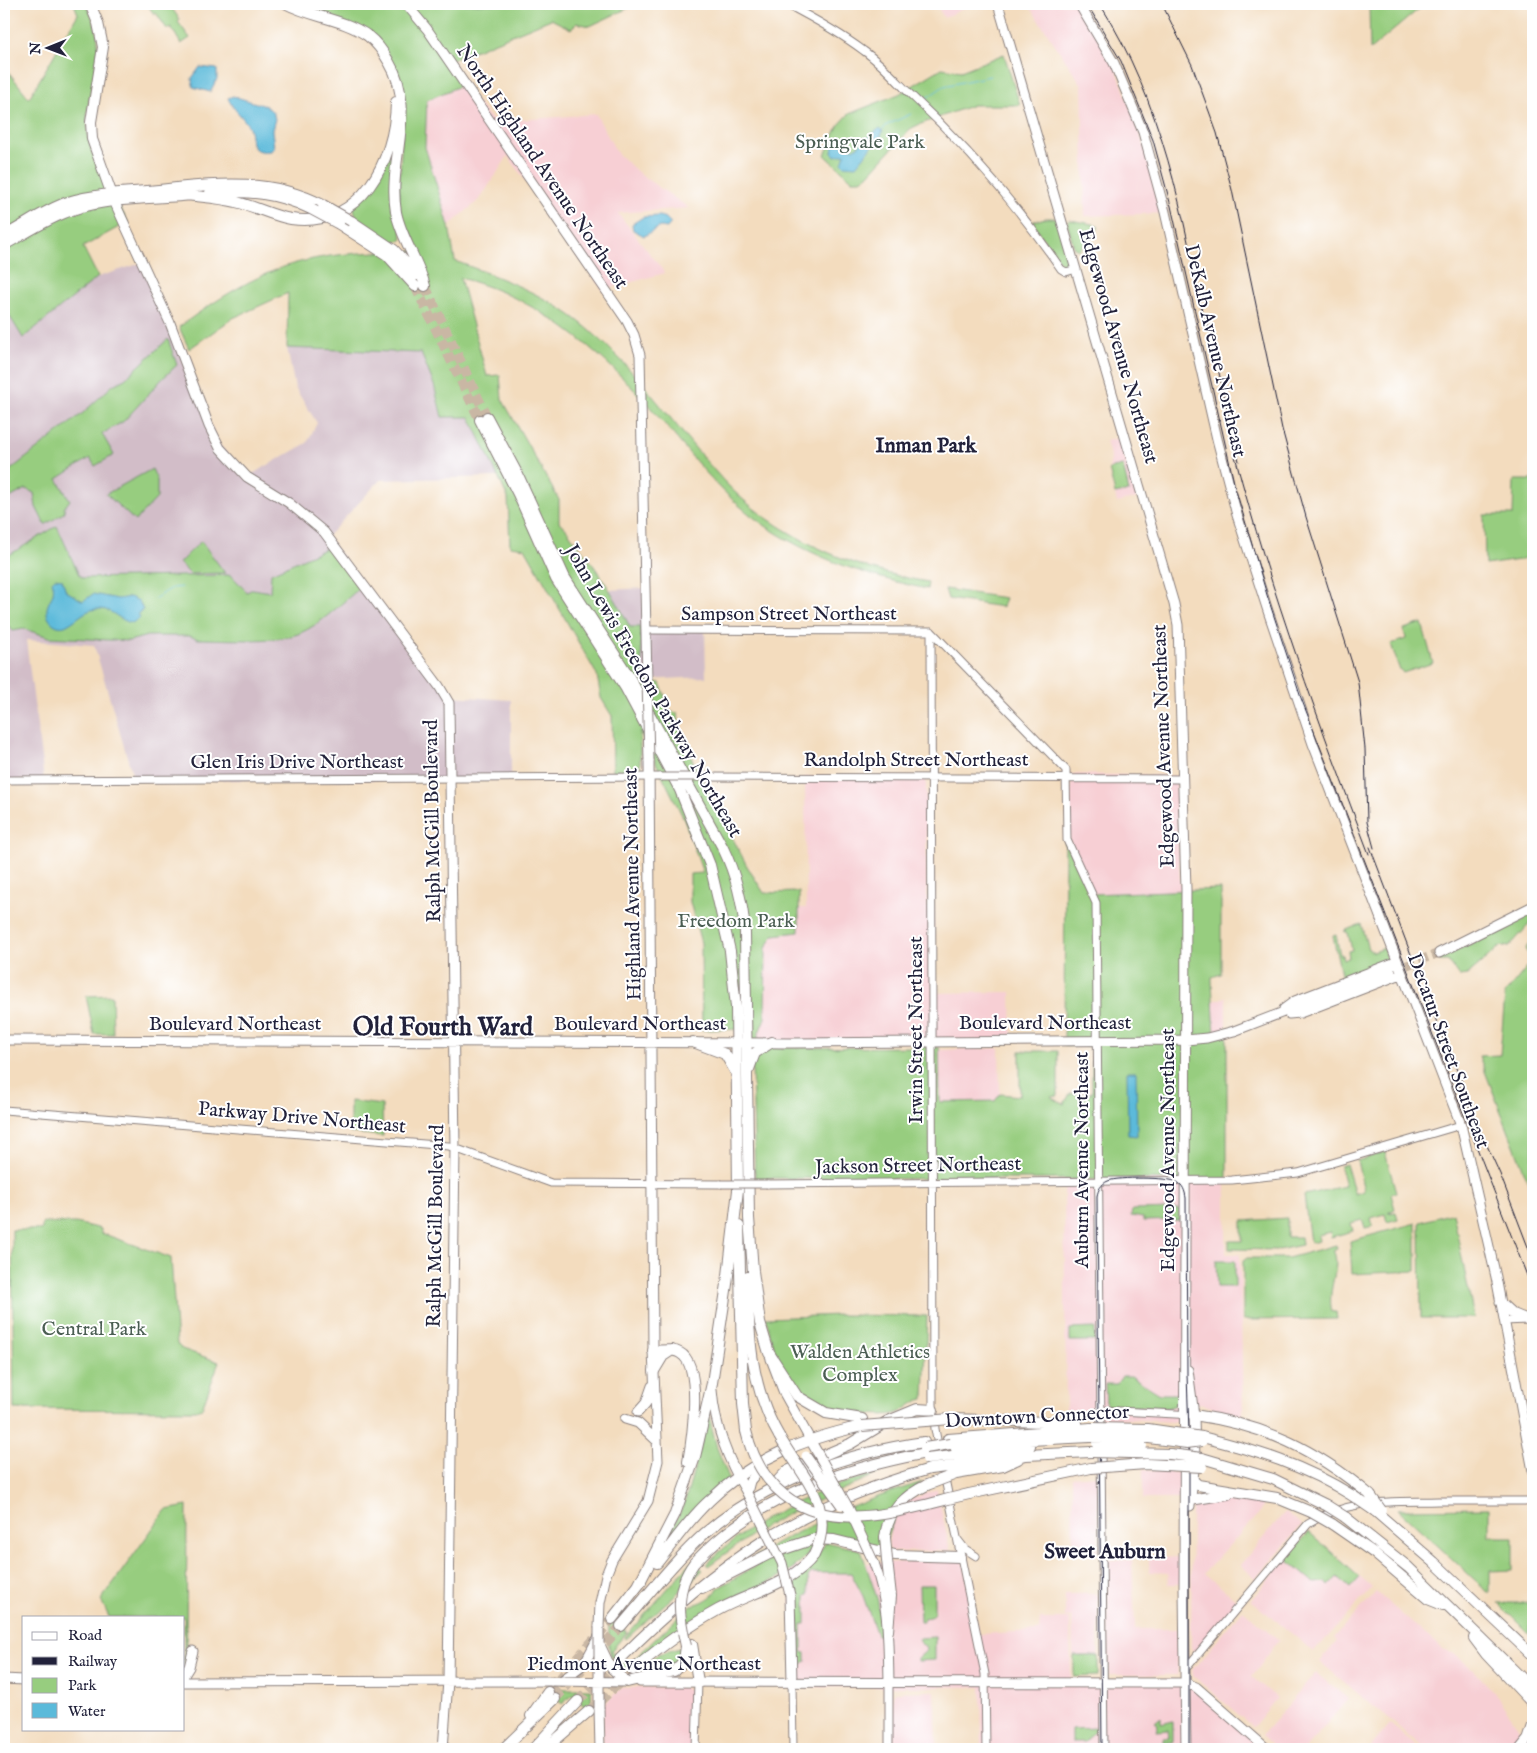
<svg xmlns="http://www.w3.org/2000/svg" width="1537" height="1753" font-family="'IM FELL English',serif">
  <rect width="100%" height="100%" fill="#fff"/>
  <filter id="ink" filterUnits="userSpaceOnUse"><feTurbulence type="fractalNoise" baseFrequency=".02" numOctaves="2"/><feDisplacementMap in="SourceGraphic" scale="10" xChannelSelector="R" yChannelSelector="G"/><feConvolveMatrix kernelMatrix="1 2 1 2 8 2 1 2 1" color-interpolation-filters="sRGB"/></filter>
  <filter id="wash" filterUnits="userSpaceOnUse"><feTurbulence type="fractalNoise" baseFrequency=".0096" numOctaves="4" result="noise"/><feDisplacementMap in="SourceGraphic" scale="20" xChannelSelector="R" yChannelSelector="G"/><feGaussianBlur stdDeviation="1.12" result="paint"/><feColorMatrix in="noise" values="0 0 0 0 0 0 0 0 0 0 0 0 0 0 0 0 0 1.4 0 .05"/><feComposite in="paint" operator="in"/></filter>
  <g filter="url(#wash)">
    <rect width="100%" height="100%" fill="#f3dcbe"/>
    <path fill="#f7cfd4" d="M936,4H973L944,18Z
      M1022,4H1080L1113,59L1168,213L1085,216L1082,85L1030,7Z
      M462,85L494,122L596,114L617,153L641,175L689,208L618,213L665,273L603,290L508,156L480,199L449,226L425,147L427,100Z
      M1119,438L1137,498L1117,503L1109,469L1111,459L1106,441Z
      M1072,774L1176,776L1180,883L1186,889H1221V974L1212,977V981L1213,1001L1226,997V1254H1240L1243,1416L1189,1401L1188,1423L1066,1415L1064,1182L1141,1183L1068,833Z
      M805,777H926L927,907H934L933,993L1011,992L1012,1041L755,1043L750,909L806,908Z
      M999,1048L1000,1094L995,1101L940,1102L939,1050Z
      M1143,1470L1181,1473V1499H1143Z
      M1098,1475V1552H1073L1072,1477Z
      M937,1489L950,1551L890,1552L888,1544L892,1520L909,1500Z
      M1226,1496L1266,1500L1261,1511L1204,1573L1238,1601L1195,1652L1191,1648L1192,1507L1198,1500Z
      M1285,1512L1302,1525L1256,1578L1240,1565Z
      M1309,1532L1372,1588L1314,1652L1251,1600Z
      M1181,1557L1182,1584H1169L1168,1573L1149,1572V1558Z
      M963,1559L979,1634L1039,1631L1040,1619H1070L1071,1683L1182,1680L1268,1749H982L981,1687H795L789,1567Z
      M1107,1560H1132L1135,1629H1177L1178,1675H1109Z
      M1376,1592L1441,1648L1454,1654L1473,1669L1492,1690L1516,1723L1521,1732L1520,1740L1512,1749H1425L1320,1662L1337,1641L1334,1638Z
      M1065,1594H1098V1656H1073L1072,1618L1065,1617Z
      M1243,1610L1279,1640L1252,1677L1277,1698L1253,1727L1193,1676L1192,1670Z
      M1316,1673L1348,1699L1305,1749H1278L1262,1735Z
      M683,1687L690,1692V1749H603V1705L621,1688Z
      M935,1691L937,1749H894L893,1695L896,1692Z
      M1390,1724L1421,1749H1369Z"/>
    <path fill="#d2bdc8" d="M142,263L218,443L247,477L307,443L317,423L295,388L287,348L421,353L434,385L442,417H470L498,477L380,480L327,537L451,696L511,700V780H134L94,645L26,640L44,780H4V314L7,311L24,337L98,277Z
      M646,588L648,632L705,630L706,677L643,680L630,627L608,590Z"/>
    <path fill="#97cd7f" stroke="#5c785d" d="M74,4H85C116,51 81,87 88,135C93,166 113,194 128,222L83,247L98,277L23,338L7,312H4V73L7,70L29,98L78,14Z
      M147,4H169L180,20L178,22L190,38L181,44L171,27L167,29L156,13L154,14Z
      M294,4H400L405,8L411,4H637L590,26L577,23L571,29L551,19L447,62L462,85L427,100L425,147L449,226L455,261C501,278 548,295 586,327C639,371 676,429 722,479C773,535 854,570 928,582L927,589C864,576 799,554 748,513C717,488 693,458 668,428C612,361 547,300 460,278L487,376L500,375L502,399L559,500V522C569,530 570,536 578,545C599,571 615,597 630,627H640L643,680L660,683L671,712L678,713L680,736L747,866L764,893L799,892V932L774,935L766,948L765,1018L758,1035V1048L939,1047L940,1102L995,1101L1000,1094L1020,1096V1051H1058V1096L1051,1097L1064,1104L1070,1094L1092,1093V1046H1064L1065,841L1092,894L1221,889V974L1212,977V981L1215,1036L1227,1033V1180L755,1178L751,1029L702,1030L701,943L690,902V874L703,873L684,819L640,731V770L613,771L612,716L601,698L597,675L525,548L510,546L508,498L470,417H442L434,385L421,353L287,348L288,293L233,318L189,349L179,327C214,301 257,273 300,262C338,252 378,252 418,251L411,232L404,229L398,211L404,97L380,44Z
      M1369,4H1420V8L1370,50Z
      M1004,54L1020,105H973L918,125L910,129L868,175L861,180H852L825,155L838,126L849,114L899,94L942,68L961,71Z
      M394,126L402,240L392,242L357,220L353,205L367,193Z
      M1046,218H1057L1069,263L1068,268L1062,265L1033,224L1034,221Z
      M1070,220L1098,225V229L1079,250L1074,248L1067,222Z
      M168,339L177,365L162,379L124,421L102,434L114,455L95,466L90,458L57,479L70,500L64,508L65,512L45,525L36,507L34,493L26,489L4,501V475L83,413L113,385L125,379Z
      M1123,466L1129,491L1115,494L1109,469Z
      M152,469L157,480V498L135,521L106,494Z
      M1514,480H1533V558L1485,565L1484,515H1513Z
      M57,526L79,575L83,578L231,575L247,592L253,589L270,592L271,573L329,547L360,588C341,603 321,625 298,634C274,643 225,639 198,639L189,636H147L129,641L49,637L24,629L13,631L4,621V558Z
      M201,541L225,573L190,574L179,563Z
      M945,589L1005,598L1002,607L948,599Z
      M1422,623L1433,663L1403,673L1399,668L1391,644L1406,639L1404,629Z
      M1533,910V920L1509,947L1502,946L1497,949L1467,975L1459,976L1448,961H1440V958L1492,934L1494,929Z
      M1361,924L1368,949L1374,952L1383,948L1388,960L1342,979L1333,936L1336,935L1340,955H1343L1344,959L1349,958L1348,951L1352,950L1348,933L1344,931Z
      M1533,939V1194L1479,1056L1500,1055L1505,994L1532,961L1525,949Z
      M112,995L113,1034H94L86,996Z
      M350,1101L382,1105L383,1136L350,1133Z
      M1385,1152L1396,1192L1391,1194L1395,1209L1388,1213L1396,1212L1398,1219L1387,1222L1385,1214L1371,1218L1373,1226L1365,1228L1362,1220L1351,1223L1353,1231L1331,1237L1330,1232L1318,1235L1319,1241L1310,1243L1304,1195L1345,1186L1340,1166L1346,1164L1355,1194L1364,1191L1357,1161Z
      M1179,1209L1180,1220L1143,1221V1218L1131,1216L1132,1210Z
      M1453,1213L1474,1318H1421L1420,1222Z
      M1287,1218V1237H1301L1302,1245L1278,1250L1229,1249V1241H1242V1221Z
      M42,1223H76L101,1229V1233L171,1258L177,1344L182,1349L219,1362L202,1408L196,1410L14,1409L12,1230H42Z
      M1416,1223V1271L1352,1274L1350,1241Z
      M1336,1245L1337,1248L1333,1250C1342,1267 1326,1289 1332,1312H1336L1337,1319L1243,1320V1261L1247,1258H1288Z
      M1216,1261H1235V1287H1217Z
      M840,1315L927,1316L924,1399C912,1401 905,1412 894,1414C882,1416 867,1414 855,1412C795,1405 779,1374 766,1318Z
      M1095,1328V1341H1070V1329Z
      M1122,1376H1131L1160,1394H1178L1176,1405L1168,1408L1106,1405L1105,1384H1117Z
      M709,1416L717,1448L729,1478L700,1505L662,1549L685,1502Z
      M879,1473L784,1516L753,1534L708,1566L706,1564C756,1517 813,1490 879,1473Z
      M923,1482L903,1496L882,1550L840,1538L754,1557C808,1524 862,1500 923,1482Z
      M187,1506L186,1664L184,1668V1617H109L101,1600L166,1510Z
      M1489,1508V1537H1513V1570L1490,1571V1594L1398,1509Z
      M1309,1532L1359,1577L1350,1588L1337,1577L1329,1586L1326,1582L1314,1583L1286,1559Z
      M815,1542C798,1578 755,1585 722,1604C691,1623 661,1647 631,1668L628,1665L691,1605C701,1604 714,1597 718,1588L766,1560Z
      M826,1542L861,1550L878,1601L882,1635H877L863,1596L851,1573H811L808,1577L809,1595L806,1596V1624H802V1652L806,1653V1661L800,1665L798,1604L794,1580L810,1568Z
      M692,1561L703,1570L626,1639L625,1637Z
      M919,1585H934V1613L930,1617L924,1618V1622H920Z
      M1498,1603H1531L1530,1635Z
      M609,1617L627,1632L611,1651L635,1673C603,1672 609,1640 609,1617Z
      M935,1637V1660L918,1661V1658L926,1651L925,1646L921,1644L919,1638Z
      M683,1647L678,1666L636,1673L658,1654Z
      M1074,1656H1098V1676L1074,1677Z
      M546,1689H591L592,1713L572,1695L562,1704Z
      M1161,1717V1724L1173,1721V1742H1163V1738H1169L1168,1730L1156,1731L1158,1724L1155,1722Z
      M1097,1728L1085,1742H1072V1729Z"/>
    <path fill="#5bbada" stroke="#3e6e8a" d="M200,67L217,69V79L210,92L193,87L192,78Z
      M233,96L266,106L273,112L275,119L272,130L274,147L271,151C243,154 256,136 247,124C241,115 232,108 228,98Z
      M880,128L883,131L881,136L856,166L844,165L842,163L845,154L835,156L832,152L833,147L839,143L854,149Z
      M659,216L666,218L671,223L667,228L660,227L644,236L633,230L632,224L643,217Z
      M55,578L62,579L66,591L83,601L93,594L118,599L130,597L139,601L143,610L138,613L140,618L132,623C120,621 113,610 101,609C85,608 79,619 67,625C58,630 48,622 47,613C45,601 58,596 52,581Z
      M1127,1072H1136L1137,1136L1128,1135Z"/>
    <g fill="none" stroke-linecap="round" stroke-linejoin="round">
      <path stroke="#5bbada" stroke-width="1" d="M925,99L944,86L990,76
        M881,131L887,125L911,114
        M154,599L172,588L182,587"/>
    </g>
  </g>
  <g filter="url(#ink)">
    <g fill="none" stroke-linecap="round" stroke-linejoin="round">
      <path stroke="#c9b7a4" stroke-width="9" stroke-dasharray="9 4.5" stroke-linecap="butt" d="M1394,970L1439,953"/>
      <path stroke="#c9b7a4" stroke-width="10" stroke-dasharray="10 5" stroke-linecap="butt" d="M415,286L480,420
        M425,286L487,417
        M548,1692L612,1619
        M555,1699L621,1626
        M578,1701L620,1659
        M589,1711L633,1670"/>
      <defs>
        <path id="minor" d="M786,4C813,18 840,33 864,51C881,63 895,79 909,93C966,146 1017,205 1061,269L1066,272L1076,269
          M647,630L931,631
          M931,631L1066,770L1067,840L1096,903L1101,1432
          M931,631L933,1404L935,1429L941,1461
          M701,777L1183,779
          M4,780L661,777
          M4,1110L449,1146L551,1183L721,1184
          M767,1184L1232,1180L1298,1173L1461,1125
          M1504,1321L1528,1320
          M1101,1410L1194,1415
          M1101,1448L1104,1749
          M944,1474L985,1674L986,1749
          M958,1540L965,1549L976,1556
          M1188,1666L1308,1524C1348,1498 1392,1502 1438,1501C1469,1501 1501,1501 1533,1501
          M792,1682L793,1749
          M889,1682V1749
          M696,1749L698,1682"/>
        <path id="major" d="M406,4L427,29L627,321L634,335L640,355L647,680
          M998,4L1174,604L1178,625L1186,889L1184,1589L1186,1749
          M1079,4L1114,63L1143,132L1165,212L1217,439L1237,515L1268,611L1313,744L1461,1125L1496,1277L1533,1471
          M114,201L170,323L209,426L220,448L247,477L289,503L324,532L439,686L449,703L455,1149L448,1681L443,1749
          M1439,953L1533,906
          M1284,1009L1295,1001L1396,962
          M1289,1014L1300,1013L1401,974
          M4,1040L791,1043L1186,1040L1207,1038L1234,1031L1391,971
          M1500,1302L1512,1313L1529,1320
          M771,1359L784,1393L817,1452
          M1188,1370L1194,1415L1195,1461L1190,1506
          M712,1390C715,1428 728,1460 747,1493
          M638,1412L646,1403L652,1386
          M625,1419L638,1423L657,1441
          M747,1493L750,1481L764,1464
          M874,1563C889,1602 888,1641 889,1682
          M790,1595L792,1682
          M599,1627L600,1603L606,1575L612,1560L648,1501L658,1461L653,1351L649,760
          M184,1675L189,1667L193,1651
          M4,1679L24,1680
          M561,1681L584,1664L599,1636
          M184,1682L552,1681
          M640,1682L1186,1683L1196,1687L1267,1749
          M599,1708L600,1749
          M1520,1749L1528,1739L1533,1724"/>
        <path id="highway" d="M90,4L98,23L103,47L91,122L92,139L113,198
          M287,4C312,17 344,19 368,36C377,43 384,53 389,62C418,110 387,161 396,212C401,238 418,260 425,286
          M210,193C247,190 278,193 311,209
          M187,195C203,197 221,198 236,202C255,206 272,216 291,219C361,229 395,161 396,102
          M351,221L394,250L417,275
          M339,224L387,255L415,286
          M4,236C25,225 45,210 68,202C94,194 121,193 147,191C211,185 264,175 323,205
          M4,245C26,233 48,218 72,210C110,197 153,199 193,195
          M487,417L518,475L565,578L628,675L723,848C736,875 743,903 745,933L749,1218L753,1271L760,1323L769,1353L797,1396L826,1413L862,1419
          M480,420L518,494L556,579L625,687L680,790L710,865L730,951L736,1007L738,1190L727,1284L712,1383L695,1457L675,1514L638,1586
          M693,1042L725,1054L735,1071
          M749,1069L755,1053L772,1042
          M739,1226L743,1404L746,1431
          M748,1277C748,1333 750,1386 779,1436
          M653,1351C662,1351 672,1348 680,1353C703,1365 692,1440 688,1462
          M654,1371L663,1356L672,1350
          M1194,1415C1265,1425 1315,1449 1370,1495
          M951,1419L1077,1423
          M1202,1437C1257,1451 1304,1465 1353,1496
          M948,1439L1091,1428
          M971,1443L1090,1437
          M951,1449L979,1445
          M952,1456L1030,1446
          M1202,1458L1273,1479L1326,1505
          M1184,1463L1189,1477L1198,1485L1277,1498L1311,1512
          M954,1466L1026,1455L1091,1452
          M956,1474L1003,1466L1018,1459
          M773,1486L787,1471L850,1444L888,1421L917,1409L933,1410
          M969,1494L1091,1468
          M1190,1500L1228,1494
          M1375,1511L1434,1562L1533,1656
          M1345,1517L1408,1567L1533,1689
          M1332,1524L1374,1553L1428,1599L1443,1605
          M885,1537C888,1511 904,1496 927,1485
          M887,1560L891,1596L888,1631
          M657,1563C674,1542 689,1519 709,1501C753,1458 804,1439 862,1426
          M694,1563C755,1497 841,1469 926,1453
          M702,1588L769,1554L814,1539L834,1540L895,1555L960,1557
          M612,1619L641,1582
          M621,1626C648,1595 674,1561 705,1533C766,1481 846,1453 924,1442
          M1474,1638L1486,1654L1533,1704
          M692,1644L698,1682
          M620,1659C716,1563 798,1506 930,1469
          M633,1670C660,1647 687,1627 718,1610C749,1593 793,1584 814,1555
          M627,1682L674,1671L684,1661L686,1646
          M531,1716L548,1692
          M503,1749L555,1699
          M533,1749L578,1701
          M545,1749L589,1711"/>
      </defs>
      <use href="#minor" stroke="#8a7f7c" stroke-width="9"/>
      <use href="#major" stroke="#8a7f7c" stroke-width="11"/>
      <use href="#highway" stroke="#8a7f7c" stroke-width="12"/>
      <use href="#minor" stroke="#fff" stroke-width="7"/>
      <use href="#major" stroke="#fff" stroke-width="9"/>
      <use href="#highway" stroke="#fff" stroke-width="10"/>
      <path stroke="#22223b" stroke-width="1" d="M1102,1749L1097,1196C1098,1190 1101,1184 1108,1181C1117,1177 1169,1177 1177,1182C1183,1185 1185,1191 1186,1198L1187,1374L1189,1433V1749"/>
      <path stroke="#22223b" stroke-width="1" d="M1087,4L1121,61L1153,140L1171,206L1235,487L1267,595L1301,698L1533,1291
        M1100,4C1163,104 1183,213 1205,327
        M1162,4L1192,65L1217,133L1232,190L1282,429L1306,517L1358,682L1365,749L1367,822L1374,848
        M1207,320L1239,461
        M1235,456C1271,592 1319,723 1369,854
        M1370,847L1444,1041L1464,1086
        M1458,1082L1500,1174L1533,1260"/>
      <defs>
        <path id="minor-bridge" d="M661,777H701
          M721,1184H767"/>
        <path id="major-bridge" d="M647,680L649,760
          M817,1452L849,1509L874,1563
          M806,1456L841,1505
          M747,1493L782,1563L790,1595
          M599,1627V1708
          M601,1647L611,1668L627,1682
          M552,1681L627,1682"/>
        <path id="highway-bridge" d="M323,205L351,221
          M311,209L339,224
          M862,1426L951,1419
          M1091,1428L1148,1429L1202,1437
          M746,1431C751,1452 760,1472 776,1488C829,1540 907,1508 969,1494
          M779,1436C801,1476 838,1507 814,1555
          M1090,1437L1149,1438L1187,1443L1202,1441
          M1097,1443L1142,1446
          M925,1448L950,1444
          M1091,1452L1170,1454L1202,1458
          M927,1459L952,1456
          M1091,1468L1146,1464L1202,1467
          M930,1469L954,1466
          M927,1485L956,1474
          M1370,1495L1381,1510
          M1353,1496L1375,1511
          M1326,1505L1345,1517
          M1311,1512L1332,1524
          M885,1537L887,1560
          M686,1646C679,1616 674,1590 694,1563"/>
      </defs>
      <use href="#minor-bridge" stroke="#8a7f7c" stroke-width="9" stroke-linecap="butt"/>
      <use href="#major-bridge" stroke="#8a7f7c" stroke-width="11" stroke-linecap="butt"/>
      <use href="#highway-bridge" stroke="#8a7f7c" stroke-width="12" stroke-linecap="butt"/>
      <use href="#minor-bridge" stroke="#fff" stroke-width="7"/>
      <use href="#major-bridge" stroke="#fff" stroke-width="9"/>
      <use href="#highway-bridge" stroke="#fff" stroke-width="10"/>
    </g>
  </g>
  <g text-anchor="middle" dominant-baseline="central" stroke-width="4" stroke-linejoin="round" paint-order="stroke">
    <g font-size="20" fill="#4b5e53" stroke="#fff">
      <text x="860" y="142">Springvale Park</text>
      <text x="736" y="921">Freedom Park</text>
      <text x="94" y="1329">Central Park</text>
      <text x="860" y="1352">Walden Athletics<tspan x="860" dy="23">Complex</tspan></text>
    </g>
    <g font-size="20" fill="#22223b" stroke="#fff">
      <text transform="translate(542 167) rotate(56)">North Highland Avenue Northeast</text>
      <text transform="translate(1118 346) rotate(74)">Edgewood Avenue Northeast</text>
      <text transform="translate(1215 351) rotate(77)">DeKalb Avenue Northeast</text>
      <text x="789" y="614">Sampson Street Northeast</text>
      <text transform="translate(653 691) rotate(60)">John Lewis Freedom Parkway Northeast</text>
      <text transform="translate(1164 746) rotate(-92)">Edgewood Avenue Northeast</text>
      <text x="916" y="760">Randolph Street Northeast</text>
      <text x="297" y="762">Glen Iris Drive Northeast</text>
      <text transform="translate(433 821) rotate(-91)">Ralph McGill Boulevard</text>
      <text transform="translate(633 884) rotate(-91)">Highland Avenue Northeast</text>
      <text x="1045" y="1023">Boulevard Northeast</text>
      <text x="235" y="1024">Boulevard Northeast</text>
      <text x="640" y="1024">Boulevard Northeast</text>
      <text transform="translate(916 1030) rotate(-90)">Irwin Street Northeast</text>
      <text transform="translate(1448 1051) rotate(70)">Decatur Street Southeast</text>
      <text transform="translate(302 1118) rotate(5)">Parkway Drive Northeast</text>
      <text transform="translate(1168 1150) rotate(-90)">Edgewood Avenue Northeast</text>
      <text transform="translate(1082 1160) rotate(-90)">Auburn Avenue Northeast</text>
      <text transform="translate(918 1166) rotate(-1)">Jackson Street Northeast</text>
      <text transform="translate(436 1226) rotate(-89)">Ralph McGill Boulevard</text>
      <text transform="translate(1037 1417) rotate(-3)">Downtown Connector</text>
      <text x="644" y="1664">Piedmont Avenue Northeast</text>
    </g>
    <g font-size="21" font-weight="bold" fill="#22223b" stroke="#fff">
      <text x="926" y="446">Inman Park</text>
      <text x="1105" y="1552">Sweet Auburn</text>
    </g>
    <g font-size="25" font-weight="bold" fill="#22223b" stroke="#fff">
      <text x="443" y="1028">Old Fourth Ward</text>
    </g>
  </g>
  <rect width="1537" height="1753" fill="none" stroke="#fff" stroke-width="20"/>
  <rect x="22" y="1616" width="162" height="115" fill="#ffffff" stroke="#a7a7b1"/>
  <rect x="32" y="1632" width="25" height="8" fill="#ffffff" stroke="#a7a7b1"/>
  <text x="68" y="1640" font-size="15" fill="#22223b">Road</text>
  <rect x="32" y="1657" width="25" height="8" fill="#22223b" stroke="#a7a7b1"/>
  <text x="68" y="1666" font-size="15" fill="#22223b">Railway</text>
  <rect x="32" y="1678" width="25" height="15" fill="#97cd7f" stroke="#a7a7b1"/>
  <text x="68" y="1690" font-size="15" fill="#22223b">Park</text>
  <rect x="32" y="1703" width="25" height="15" fill="#5bbada" stroke="#a7a7b1"/>
  <text x="68" y="1716" font-size="15" fill="#22223b">Water</text>
  <g transform="translate(48 48) rotate(269)" stroke="#ffffff" stroke-width="4" paint-order="stroke">
  <path d="M0-4L9 19L0 12L-9 19Z" fill="#22223b"/>
  <text y="-8" font-size="14" font-weight="bold" text-anchor="middle" fill="#22223b">N</text>
  </g>
</svg>
